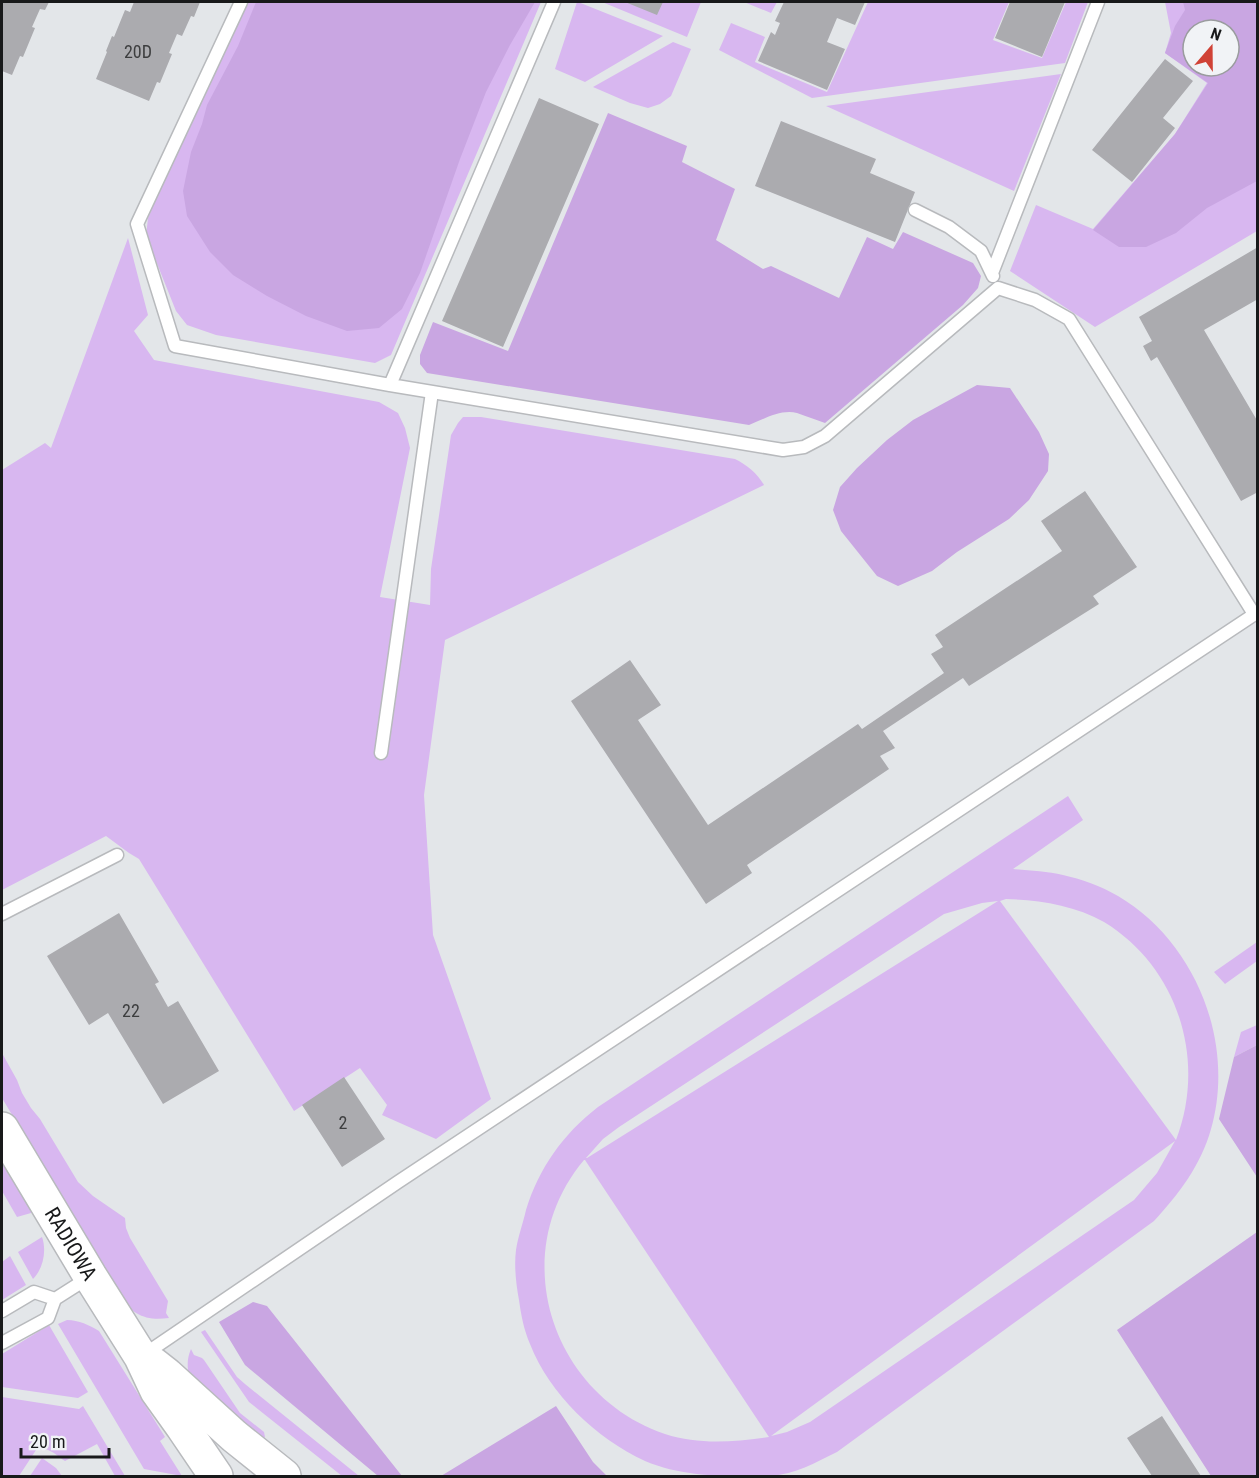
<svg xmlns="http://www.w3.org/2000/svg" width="1259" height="1478" font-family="'Roboto Condensed',sans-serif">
  <rect width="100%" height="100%" fill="#e3e6e9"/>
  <path fill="#d8b7f0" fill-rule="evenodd" d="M246,2H541L391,355L375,363L216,335L187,325L176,311L146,236L148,218L176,150Z
    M577,2H578L663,36L585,82L555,69Z
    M602,2H701L687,37Z
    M744,2H777L771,13Z
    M868,2H1009L993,40L1042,58L1066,2H1088L1065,63L812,98L719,50L731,23L765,37L755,62L827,92Z
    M1165,2H1257V231L1095,327L1010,271L1036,205L1093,229L1175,134L1207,83L1165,53L1171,33ZM1193,30H1229V66H1193Z
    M673,42L691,49L671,96L660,104L648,108L630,103L593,87Z
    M1061,74L1014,191L826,106Z
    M128,238L148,315L134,331L154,360L379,402L398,413L405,428L410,448L380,597L430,605L431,569L451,435L458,423L463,417H481L735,459C747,465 757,473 764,485L445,640L424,795L433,935L491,1099L436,1139L382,1115L387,1105L360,1068L294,1111L139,859L129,853L106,836L2,890V470L45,443L51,448Z
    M1068,796L1083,820L1013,869C1029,871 1047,871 1063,875C1081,879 1101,886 1118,896C1195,941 1236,1042 1211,1129C1201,1165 1179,1194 1154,1221L837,1452C815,1463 795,1474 771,1476C728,1476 685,1478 645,1461C596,1438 550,1395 530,1344C524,1330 521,1315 519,1300C516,1284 514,1266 516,1250C518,1237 523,1223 526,1210C539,1168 563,1134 598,1107ZM1006,899C1039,900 1074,905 1104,922C1178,967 1207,1060 1176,1140L1000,901ZM998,901L587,1158H586L603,1139L619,1127L944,914L982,903ZM1175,1141L1157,1173L1134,1200L810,1422L787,1432L771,1436ZM584,1160H585L769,1437C734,1442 699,1445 665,1434C551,1395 505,1254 584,1160Z
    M1257,942V961L1225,984L1214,972Z
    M1257,1025V1045L1234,1057L1241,1032Z
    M2,1053L17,1080L22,1093L31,1108L40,1119L78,1182L93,1196L125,1218L126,1228L130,1238L168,1301L166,1313L169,1318C145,1321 133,1315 119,1295L2,1098Z
    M2,1158L31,1208V1213L17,1217L2,1191Z
    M42,1237C47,1251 43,1269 33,1279L18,1252Z
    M10,1256L26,1285L2,1300V1262Z
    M67,1320C79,1320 89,1325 99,1331L165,1437L160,1441L182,1476L144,1469L58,1324Z
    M49,1325L88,1392L78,1398L2,1387V1354Z
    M205,1330L237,1377L245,1384L359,1476H342L249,1402L201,1332Z
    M191,1349L194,1355L202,1358L204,1360L240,1413L264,1432L265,1437L260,1443L189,1376C187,1366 187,1358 191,1349Z
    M2,1397L79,1409L83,1406L125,1476H115L97,1444L65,1461C56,1455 47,1445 36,1450L19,1476H2Z
    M42,1458L56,1468L62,1476H30Z"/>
  <path fill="#c9a6e2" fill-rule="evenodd" d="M256,2H535L510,45L486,92L460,159L420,273L402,309L379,328L347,331L306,316L267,296L233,275L210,252L187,216L183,191L191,152L202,124L207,105L238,46Z
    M1183,2H1257V181L1207,208L1176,233L1146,247H1119L1093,230L1175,134L1208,83L1165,53L1175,26L1185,10ZM1193,30H1229V66H1193Z
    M608,113L687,146L682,162L735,189L716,240L763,269L771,266L839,298L867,237L893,249L903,232L973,263L981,276L978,288L963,305L825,423C816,420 806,416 797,413C781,409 764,419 749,425L427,373L420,364V355L433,322L508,351Z
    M977,385L1010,388L1039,432L1049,454L1048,471L1029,500L1009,519L957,552L932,571L898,586L877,576L841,531L833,510L840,487L857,468L887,440L913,420Z
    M1257,1045V1177L1219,1119L1234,1057Z
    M1257,1232V1476H1211L1117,1330Z
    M253,1302L267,1306L402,1476H378L245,1365L219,1322Z
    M556,1406L593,1462L607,1476H441Z"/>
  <path fill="#ababaf" d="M2,2H49L45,10L40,9L32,27L35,28L23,57L20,56L12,75L2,71Z
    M134,2H200L194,17L191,16L182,36L177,34L169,53L172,54L160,83L157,82L149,101L96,79L107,52L106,51L112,36L114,37L125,10L130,12Z
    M625,2H663L657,15Z
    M784,2H865L855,25L837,18L827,42L845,49L827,90L758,61L771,32L775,35L780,23L775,21Z
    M1010,2H1065L1042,57L995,38Z
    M1165,59L1193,81L1163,118L1175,128L1132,182L1092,150Z
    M539,98L599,124L503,347L442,321Z
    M781,121L876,159L870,173L915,192L895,242L755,186Z
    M1258,247V299L1204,330L1258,422V492L1241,501L1157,357L1151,361L1143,346L1152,341L1139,317Z
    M1085,491L1137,567L1093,596L1099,604L969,686L963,678L883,731L895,748L880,756L889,769L747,865L752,873L706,904L571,701L630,660L661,705L638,720L708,825L858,724L862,729L944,673L931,654L943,647L935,635L1062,551L1041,521Z
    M119,913L159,982L155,984L168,1007L178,1001L219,1071L163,1104L108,1013L89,1025L47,956Z
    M344,1077L385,1139L342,1167L302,1105Z
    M1162,1416L1201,1476H1152L1127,1438Z"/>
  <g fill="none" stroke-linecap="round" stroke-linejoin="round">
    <defs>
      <path id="lane" d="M241,2L137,224L175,346L390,385
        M554,2L390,385L783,450L804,447L825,436L998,288L1035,300L1069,319L1254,614
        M915,210L949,227L981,251L993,276
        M992,273L1098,2
        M381,753L432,392
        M2,914L117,855
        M2,1311L34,1292L55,1299
        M2,1343L48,1318L55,1299L88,1278
        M142,1356L398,1182L1258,612"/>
      <g id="secondary">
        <path id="s1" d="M2,1129L90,1276L141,1357L157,1391L182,1426L216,1476"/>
        <path d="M153,1364L167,1375L234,1436L284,1476"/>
      </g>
    </defs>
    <use href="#lane" stroke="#b8babd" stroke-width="15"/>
    <use href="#secondary" stroke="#b8babd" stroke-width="36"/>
    <use href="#lane" stroke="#fff" stroke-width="12"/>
    <use href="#secondary" stroke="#fff" stroke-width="33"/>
  </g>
  <g text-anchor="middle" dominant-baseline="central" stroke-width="4.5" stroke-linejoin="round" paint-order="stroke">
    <g font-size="18" fill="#3d3e3f">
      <text x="138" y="51">20D</text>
      <text x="131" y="1010">22</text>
      <text x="343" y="1122">2</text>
    </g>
    <g font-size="21" fill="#18191a" stroke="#f1f3f6">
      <text stroke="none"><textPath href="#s1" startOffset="134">RADIOWA</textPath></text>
    </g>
  </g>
  <rect width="1259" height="1478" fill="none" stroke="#18191a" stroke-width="6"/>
  <g transform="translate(1211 48) rotate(20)"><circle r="28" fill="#f1f3f6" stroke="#9a9c9e" stroke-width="1.5"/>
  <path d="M0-4.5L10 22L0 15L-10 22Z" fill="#d04236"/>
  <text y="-9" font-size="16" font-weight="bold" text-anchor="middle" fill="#18191a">N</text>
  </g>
  <path d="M21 1448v9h88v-9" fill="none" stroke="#18191a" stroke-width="3"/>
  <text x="30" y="1448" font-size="18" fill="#18191a" stroke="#f1f3f6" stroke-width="4.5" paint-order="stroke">20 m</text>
</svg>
